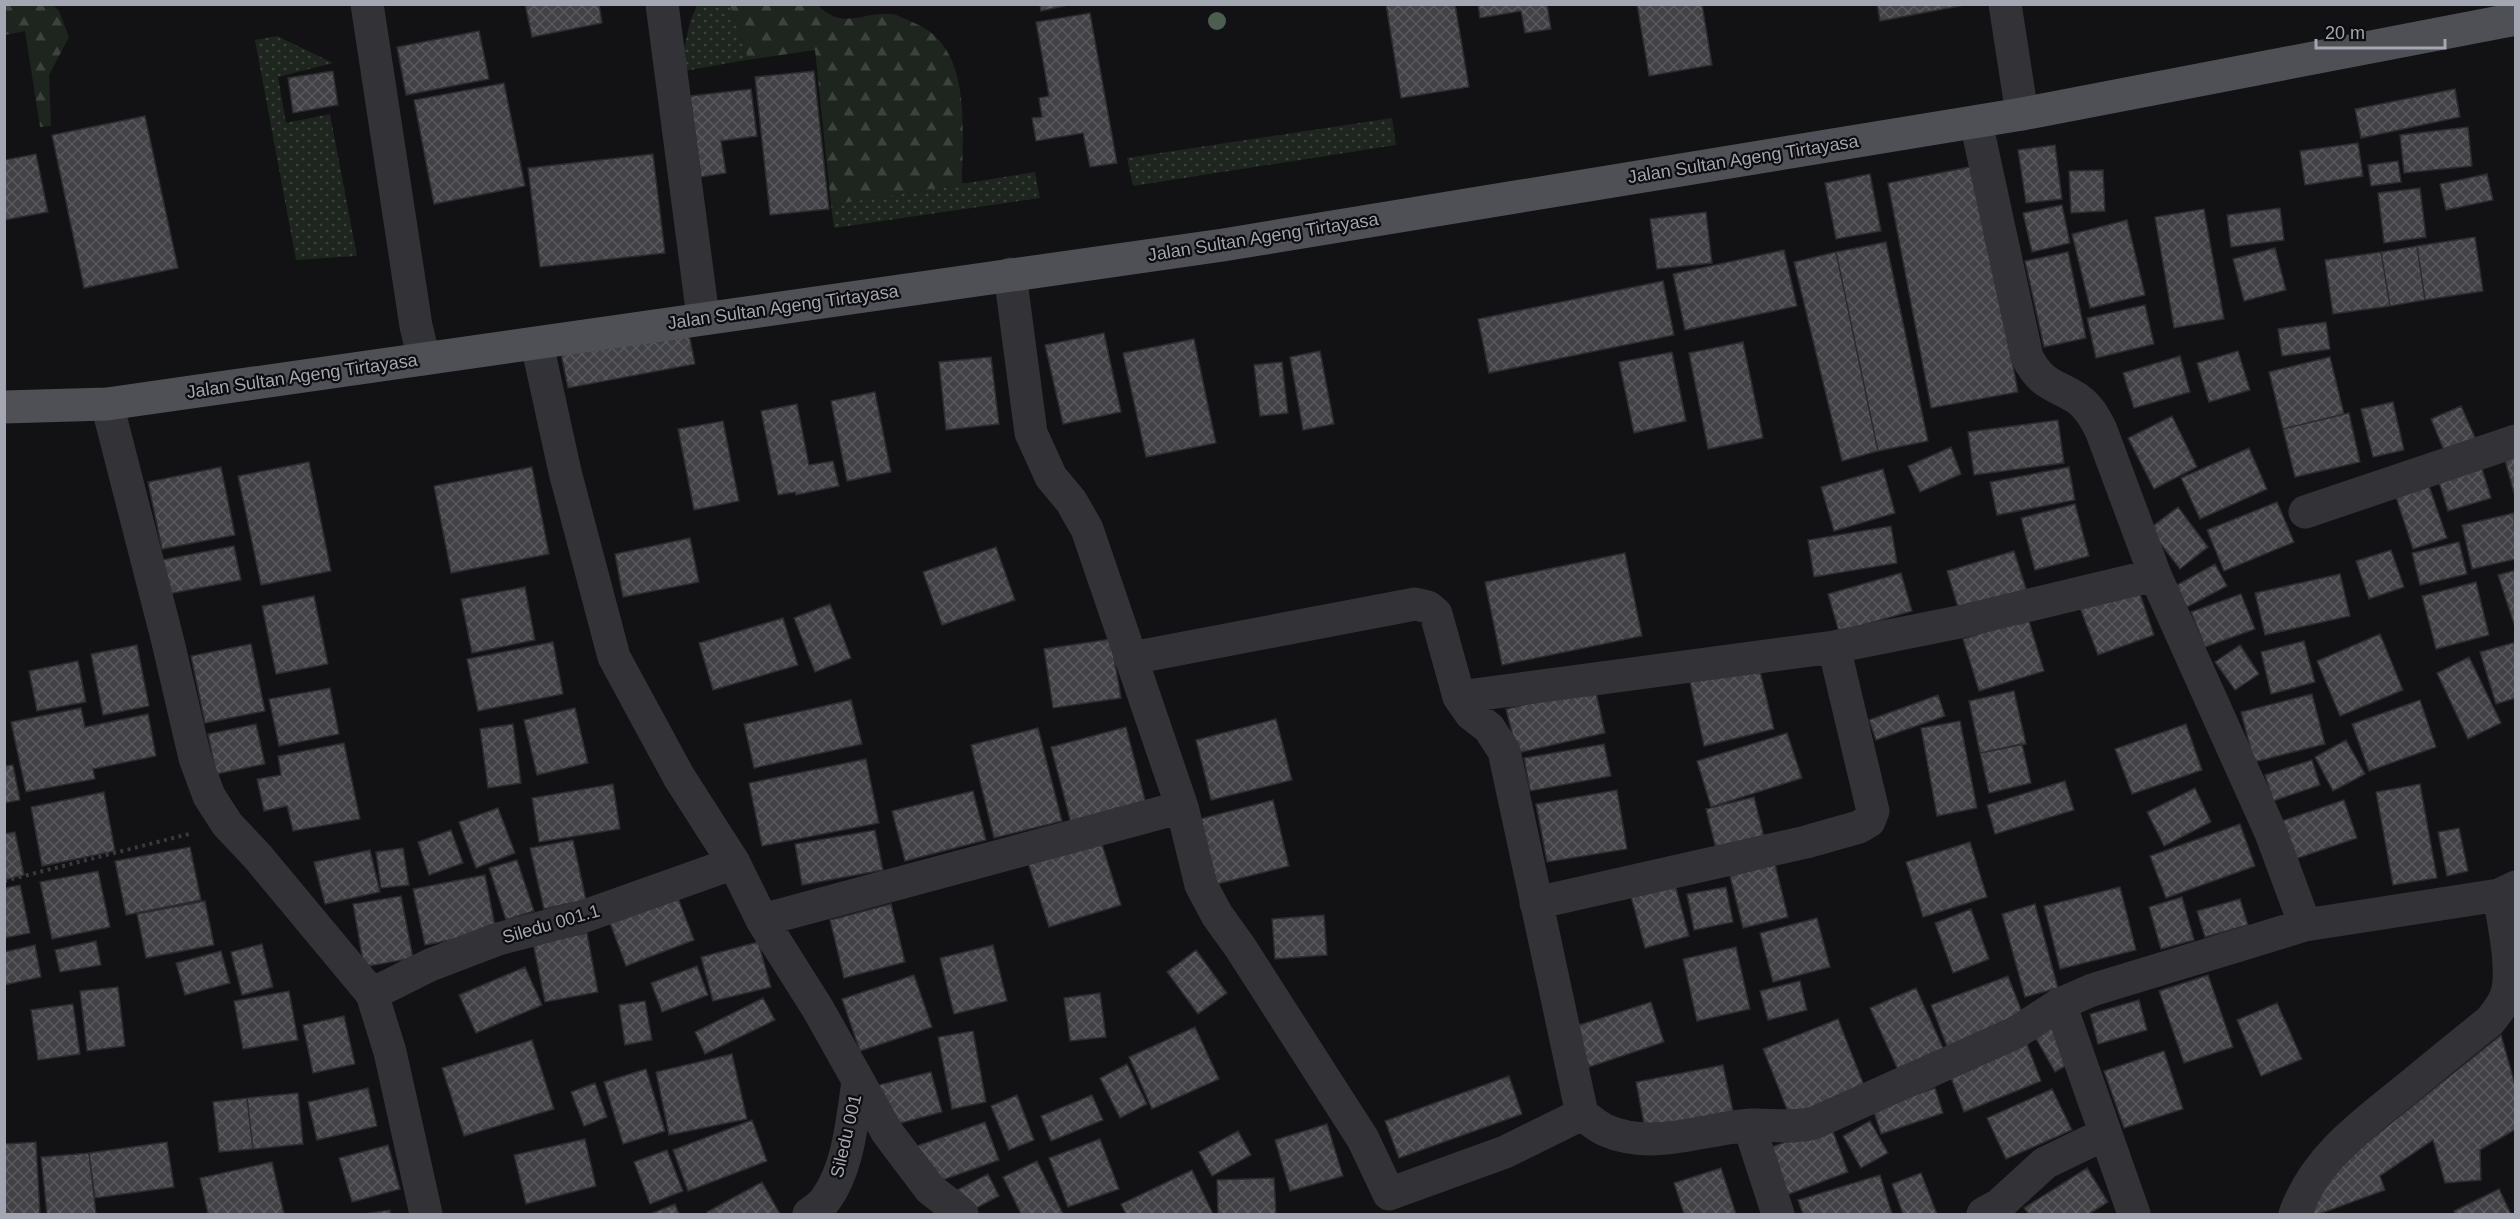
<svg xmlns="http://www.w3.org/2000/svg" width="2520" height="1219" font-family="Arial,sans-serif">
  <defs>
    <pattern id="grass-dots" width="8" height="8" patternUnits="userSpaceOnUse" patternTransform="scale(1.5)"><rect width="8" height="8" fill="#1e251f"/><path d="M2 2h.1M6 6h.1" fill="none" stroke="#3c423d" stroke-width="1.8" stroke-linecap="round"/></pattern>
    <pattern id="forest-firs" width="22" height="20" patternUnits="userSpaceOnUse" patternTransform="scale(1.5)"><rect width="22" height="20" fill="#1e251f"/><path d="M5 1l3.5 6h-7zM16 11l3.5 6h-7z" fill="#3c423d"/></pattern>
    <pattern id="building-cross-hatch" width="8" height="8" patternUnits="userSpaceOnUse" patternTransform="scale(1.5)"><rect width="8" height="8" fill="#414146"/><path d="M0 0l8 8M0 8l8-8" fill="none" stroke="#59595e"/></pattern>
  </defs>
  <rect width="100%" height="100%" fill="#121113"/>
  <path fill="url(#grass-dots)" d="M697,5H730L747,55L746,60L679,72L690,22Z
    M277,36L333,63L278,77L286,123L330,114L357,256L296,260L255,40Z
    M1392,118L1396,145L1133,186L1127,158Z
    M1035,172L1040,198L834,228L831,205Z"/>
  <path fill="url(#forest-firs)" d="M5,4L53,5L59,11L69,37L49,75L51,126L40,127L25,31L5,35Z
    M730,5H818C843,31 861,12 890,14C897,14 905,19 912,22C974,45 962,130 962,184L831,205L815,50L746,60L747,55Z"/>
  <path fill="url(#building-cross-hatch)" stroke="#2c2b2e" stroke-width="1.5" d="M525,4H599L602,23L532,37Z
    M1040,4H1073L1041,11Z
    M1386,4H1455L1469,87L1401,98Z
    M1478,4H1547L1551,29L1525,33L1521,11L1480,18Z
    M1637,4H1702L1712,65L1649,76Z
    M1877,4H1970L1880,21Z
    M1090,13L1117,163L1090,167L1083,133L1036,141L1032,118L1042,117L1039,98L1049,96L1036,22Z
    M479,31L489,79L406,95L397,47Z
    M333,71L338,105L293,113L288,78Z
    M814,71L829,209L770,215L755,77Z
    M504,83L525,186L434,204L414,100Z
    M751,89L757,136L721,141L726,173L701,177L690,96Z
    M2455,89L2460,117L2361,138L2355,109Z
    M145,116L178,268L84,288L52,135Z
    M2468,127L2472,166L2404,173L2400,135Z
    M2358,143L2363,176L2305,185L2300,151Z
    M2055,145L2062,199L2026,203L2018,150Z
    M36,154L48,212L4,220V160Z
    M653,154L665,253L540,267L528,168Z
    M2398,161L2401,182L2371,186L2368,165Z
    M1975,166L2018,392L1931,408L1888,183Z
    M2103,170L2105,211L2071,213L2069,171Z
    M1870,174L1881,231L1836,239L1825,183Z
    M2487,174L2493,200L2446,210L2440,184Z
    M2420,188L2426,237L2384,243L2378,193Z
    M2062,205L2070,243L2032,252L2023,213Z
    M2280,208L2284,240L2231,247L2227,215Z
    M2204,209L2224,319L2174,328L2155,217Z
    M1706,212L1712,263L1657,269L1650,219Z
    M2127,220L2145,295L2090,308L2072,234Z
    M2475,237L2483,291L2425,300L2417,246Z
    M1886,242L1928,441L1878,451L1836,252Z
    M2417,246L2425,300L2390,306L2381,252Z
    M2275,248L2286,290L2244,301L2233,259Z
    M1784,250L1797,306L1685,330L1673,274Z
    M1836,252L1878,451L1842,461L1794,262Z
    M2068,252L2086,338L2044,347L2025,261Z
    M2381,252L2390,306L2333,314L2325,260Z
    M1663,281L1674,335L1489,373L1478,319Z
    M2145,305L2154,344L2096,358L2087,318Z
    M2326,322L2330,349L2282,356L2278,329Z
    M688,329L695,364L568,388L561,354Z
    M1104,333L1121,412L1063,424L1045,345Z
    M1194,339L1216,443L1146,457L1123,353Z
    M1743,342L1763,438L1708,449L1689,353Z
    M1320,351L1334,424L1303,430L1290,357Z
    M2238,351L2250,390L2209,402L2197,363Z
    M1672,352L1686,421L1634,433L1619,362Z
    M2180,356L2190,392L2134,408L2123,373Z
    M991,357L999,424L946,430L939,362Z
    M2330,357L2344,414L2283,429L2269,372Z
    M1282,362L1288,413L1260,416L1254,365Z
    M875,392L891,472L847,481L831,401Z
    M2393,402L2404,450L2373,457L2361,409Z
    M797,404L809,465L833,461L839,486L796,495L795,492L778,495L761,411Z
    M2461,406L2478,444L2447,458L2431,419Z
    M2349,413L2360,462L2295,477L2283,429Z
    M2172,416L2197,467L2154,489L2128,438Z
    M2058,420L2064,463L1974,475L1968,432Z
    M723,421L739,501L694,510L678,429Z
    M1951,447L1961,474L1920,492L1908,466Z
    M2249,448L2267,489L2200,519L2181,478Z
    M2516,450V500L2503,453Z
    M309,462L331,571L261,585L238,476Z
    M2481,465L2491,498L2448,511L2438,479Z
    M221,467L235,535L162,549L148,482Z
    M532,467L549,554L451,573L434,486Z
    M2069,467L2075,500L1997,515L1990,482Z
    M1883,469L1895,513L1834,531L1821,487Z
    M2426,477L2447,538L2413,549L2393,488Z
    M2277,502L2294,542L2224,571L2207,530Z
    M2075,504L2089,556L2035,570L2021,518Z
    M2178,507L2208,547L2180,569L2149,529Z
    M2514,513L2516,559L2472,569L2462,525Z
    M1891,526L1897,563L1814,577L1808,540Z
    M690,538L699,582L623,597L615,554Z
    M2459,542L2467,574L2420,585L2412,553Z
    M234,546L241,580L168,594L161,560Z
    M996,547L1015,600L942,625L923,572Z
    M2391,550L2404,587L2369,599L2356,561Z
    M2014,551L2028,595L1960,614L1947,571Z
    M1625,553L1642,636L1502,665L1485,582Z
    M2215,564L2227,586L2187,607L2175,586Z
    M2516,570V630L2498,575Z
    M1901,573L1912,611L1839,632L1828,594Z
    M2340,574L2350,616L2265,635L2255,593Z
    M2476,582L2489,635L2436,649L2422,596Z
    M525,587L535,640L472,653L461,599Z
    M2138,588L2154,635L2098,655L2080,608Z
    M2241,594L2255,629L2205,647L2191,612Z
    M314,596L328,664L276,674L262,606Z
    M830,604L851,658L815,672L794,618Z
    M783,618L798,665L713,690L699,643Z
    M2028,618L2044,671L1979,691L1963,639Z
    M2380,634L2403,690L2340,716L2317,661Z
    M1111,639L1121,698L1053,708L1044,649Z
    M2304,641L2315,682L2271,694L2261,652Z
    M553,642L563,694L478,711L467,659Z
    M2516,642V698L2496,704L2480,652Z
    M251,644L265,711L205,723L191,656Z
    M137,645L149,706L103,715L91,654Z
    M2240,645L2259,674L2235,690L2215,662Z
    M2469,657L2501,723L2468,739L2437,673Z
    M78,661L86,702L37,711L29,671Z
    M1759,667L1774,729L1704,746L1690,682Z
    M330,688L339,734L279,746L269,699Z
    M1595,688L1605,733L1517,753L1506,709Z
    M2014,691L2026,744L1980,753L1969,701Z
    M2312,694L2325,744L2254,762L2241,712Z
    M1938,695L1945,716L1876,740L1869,720Z
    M851,700L862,744L754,768L744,724Z
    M2420,700L2436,747L2369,771L2352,724Z
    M81,708L85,727L148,714L156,756L93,769L95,779L26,792L11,722Z
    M575,708L588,763L537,775L524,720Z
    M1276,719L1292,780L1211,800L1196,740Z
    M1960,721L1977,808L1937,816L1921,728Z
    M256,724L265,764L216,774L208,734Z
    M513,724L521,783L488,788L480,729Z
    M2186,724L2202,770L2132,794L2115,749Z
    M1126,727L1146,804L1071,823L1051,747Z
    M1038,728L1062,821L994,838L971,745Z
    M1787,733L1802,778L1711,807L1697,761Z
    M2346,740L2365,774L2333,791L2315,757Z
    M344,743L360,819L293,831L287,806L264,811L257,779L281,775L278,756Z
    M1604,744L1611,776L1530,791L1524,758Z
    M2022,744L2031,783L1989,793L1980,753Z
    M866,759L879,823L762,846L749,783Z
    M2312,760L2320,785L2273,801L2265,775Z
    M13,765L20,800L4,803V766Z
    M2065,781L2074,810L1995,834L1987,805Z
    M613,784L620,829L539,842L532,798Z
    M2420,784L2437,878L2393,885L2376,792Z
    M2195,788L2211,822L2164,846L2147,812Z
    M1617,790L1627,849L1547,862L1536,804Z
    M973,791L986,840L905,861L892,811Z
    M104,792L115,851L42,866L31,807Z
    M1754,797L1764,837L1716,849L1706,809Z
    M1273,800L1289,866L1209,886L1192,821Z
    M2344,800L2357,838L2295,859L2282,821Z
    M498,808L515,853L476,868L459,822Z
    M2240,824L2255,866L2166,898L2150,856Z
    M2459,828L2468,871L2447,876L2438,832Z
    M451,830L463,863L429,875L418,842Z
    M875,830L883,870L802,885L795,844Z
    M15,832L24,875L4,880V834Z
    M1100,838L1121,905L1049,927L1027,860Z
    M573,840L586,900L544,909L530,848Z
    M1970,842L1987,897L1923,917L1906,862Z
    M190,847L201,900L126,915L115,861Z
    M403,848L409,885L381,888L376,852Z
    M370,850L380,892L325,904L314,862Z
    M517,860L534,911L506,920L489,868Z
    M1775,864L1788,917L1743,928L1730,876Z
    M98,871L110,927L52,939L40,882Z
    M485,875L496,931L425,945L413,889Z
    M1674,881L1689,936L1645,948L1630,893Z
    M20,885L30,933L4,938V888Z
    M1726,887L1733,922L1694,930L1687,894Z
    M2120,887L2136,950L2060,969L2044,906Z
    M401,896L413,958L364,967L353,904Z
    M2182,897L2194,940L2161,949L2149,907Z
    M678,898L694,940L626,966L610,923Z
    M2240,899L2248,925L2205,937L2197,911Z
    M205,901L214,945L146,958L137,914Z
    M891,904L905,962L844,978L830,920Z
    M2035,904L2058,988L2025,997L2002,914Z
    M1971,909L1989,959L1953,973L1935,923Z
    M1324,915L1327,955L1275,959L1272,919Z
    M1817,918L1830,967L1773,982L1760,933Z
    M587,933L598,992L545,1002L533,943Z
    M96,941L101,965L60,972L55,950Z
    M758,942L771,987L713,1001L701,957Z
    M262,944L273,987L242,995L231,952Z
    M35,945L41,977L4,985V952Z
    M993,945L1007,1001L954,1014L940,958Z
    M1736,947L1750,1009L1697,1021L1683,959Z
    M1196,950L1227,993L1198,1014L1167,972Z
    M221,951L230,983L185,995L176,963Z
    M697,966L708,995L662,1012L651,983Z
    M525,967L542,1005L476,1033L459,995Z
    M914,975L932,1027L860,1051L842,999Z
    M2208,975L2233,1047L2184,1063L2159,991Z
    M2008,976L2025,1020L1948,1049L1931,1005Z
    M1800,981L1807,1010L1768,1020L1760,991Z
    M118,987L125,1046L87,1051L80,991Z
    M1916,988L1944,1050L1898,1070L1870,1008Z
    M289,991L298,1040L243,1049L234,1001Z
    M1100,993L1106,1037L1070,1041L1064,998Z
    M763,998L775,1020L705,1054L695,1032Z
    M2139,1000L2147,1030L2098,1044L2090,1014Z
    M645,1001L652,1040L625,1045L619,1005Z
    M1651,1002L1664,1042L1589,1067L1576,1026Z
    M2277,1003L2302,1059L2261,1076L2237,1020Z
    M73,1004L80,1054L38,1060L31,1010Z
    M344,1016L355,1064L313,1073L303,1025Z
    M1838,1019L1865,1088L1790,1117L1763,1049Z
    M2054,1024L2074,1061L2055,1072L2034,1035Z
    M1195,1027L1219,1079L1152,1109L1129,1057Z
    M973,1031L986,1102L952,1109L938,1037Z
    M2501,1035L2516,1088V1129L2480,1150L2481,1180L2445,1183L2433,1140L2380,1176L2385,1190L2319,1214H2313L2320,1186L2365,1144Z
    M2025,1039L2041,1081L1964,1112L1948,1070Z
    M532,1040L554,1109L464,1136L442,1068Z
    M2164,1051L2183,1109L2124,1128L2104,1071Z
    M732,1054L747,1119L669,1135L656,1072Z
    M1127,1064L1147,1104L1120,1118L1100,1078Z
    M1723,1065L1734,1116L1646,1134L1636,1082Z
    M646,1069L665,1131L623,1144L604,1082Z
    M931,1072L942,1112L886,1127L875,1086Z
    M1509,1076L1522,1114L1399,1158L1385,1121Z
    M595,1083L607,1117L584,1126L571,1092Z
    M368,1088L377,1126L317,1140L308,1102Z
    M1935,1088L1943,1113L1881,1134L1873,1109Z
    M2052,1089L2072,1130L2006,1159L1987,1118Z
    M298,1093L303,1144L253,1149L247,1098Z
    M1017,1095L1034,1140L1009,1150L991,1106Z
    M1092,1095L1103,1120L1051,1141L1041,1116Z
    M247,1098L253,1149L219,1152L213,1102Z
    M752,1120L767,1161L688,1191L673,1150Z
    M1870,1121L1888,1153L1861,1168L1843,1136Z
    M985,1122L999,1160L928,1185L914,1147Z
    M1327,1124L1343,1176L1290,1191L1275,1140Z
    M1831,1126L1848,1172L1784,1196L1766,1149Z
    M1238,1131L1251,1155L1212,1176L1199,1152Z
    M585,1139L596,1186L526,1204L514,1155Z
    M1100,1139L1119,1189L1068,1207L1049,1158Z
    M36,1142L40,1214H4V1144Z
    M167,1142L174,1187L95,1198L89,1153Z
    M388,1145L400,1189L352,1202L339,1158Z
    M667,1150L683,1191L650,1204L634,1162Z
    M89,1153L96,1214H47L41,1157Z
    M1037,1161L1063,1214H1021L1003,1177Z
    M272,1162L284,1214H208L200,1178Z
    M1721,1168L1736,1214H1684L1674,1183Z
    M2087,1168L2108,1202L2089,1214H2029L2024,1208Z
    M1192,1170L1213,1214H1126L1121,1204Z
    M1921,1173L1937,1214H1903L1892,1184Z
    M988,1174L999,1196L967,1213L955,1191Z
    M1880,1175L1892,1214H1803L1798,1200Z
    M1274,1178L1276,1214H1218L1217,1180Z
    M762,1182L780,1214H709L707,1212Z
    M2499,1189L2511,1214H2455L2454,1211Z
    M675,1204L679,1214H650Z
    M390,1210V1214H364Z"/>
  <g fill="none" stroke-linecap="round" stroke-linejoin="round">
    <path stroke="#39393e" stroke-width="4" stroke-dasharray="3 4.5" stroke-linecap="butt" d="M4,881L189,834"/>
    <path stroke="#333337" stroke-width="33" d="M367,4L416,326L424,359
      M662,4L703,317
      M2005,4L2022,114
      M1976,122L2027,357C2042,386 2053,383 2078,399C2089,407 2095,418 2101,430L2155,575L2271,833L2305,925
      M1010,274L1031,433L1051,477L1071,501L1087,529L1182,807L1201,885L1217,915L1240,947L1363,1139L1389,1194L1505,1152L1582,1114
      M537,344L565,472L614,657L679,777L734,863L762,920L818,1009L887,1132L930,1189L962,1214
      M107,404L168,642L195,758L209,796L227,824L258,857L372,994L390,1052L426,1214
      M2305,512L2516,441
      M1132,658L1415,604L1428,607L1436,614L1459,697L1471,714L1489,728L1504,751L1582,1114C1589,1119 1596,1126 1605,1130C1652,1151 1702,1129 1750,1125C1772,1124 1792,1129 1814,1123L2017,1032L2060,1004L2092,990L2305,925L2499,895L2516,887
      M1459,697L1834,647L1959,622L2155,575
      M1536,903L1806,842L1859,827L1869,821L1873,811L1834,647
      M762,920L1182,807
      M372,994L430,965L498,939L582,917L734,863
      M2060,1004L2134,1214
      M1749,1125L1778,1214
      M809,1214C815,1210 822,1205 826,1199C849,1167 852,1120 858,1082
      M1983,1214L1999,1205L2045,1163L2105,1134
      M2295,1214C2314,1160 2360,1126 2404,1091C2432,1068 2461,1044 2490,1021C2497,1012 2504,1004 2507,993C2514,969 2503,920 2499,895"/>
    <path stroke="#4f4f56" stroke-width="33" d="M4,407L107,404L1223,245L2022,114L2516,19"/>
  </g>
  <circle fill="#4c5d51" cx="1217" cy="21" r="9"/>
  <g text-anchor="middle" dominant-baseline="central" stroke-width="4.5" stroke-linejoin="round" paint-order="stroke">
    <g font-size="18" fill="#a4a6b2" stroke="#0d0c0e">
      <text transform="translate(1743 159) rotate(-9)">Jalan Sultan Ageng Tirtayasa</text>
      <text transform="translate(1263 237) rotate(-9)">Jalan Sultan Ageng Tirtayasa</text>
      <text transform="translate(783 307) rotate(-8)">Jalan Sultan Ageng Tirtayasa</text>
      <text transform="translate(302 376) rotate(-8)">Jalan Sultan Ageng Tirtayasa</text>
      <text transform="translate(551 924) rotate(-16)">Siledu 001.1</text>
      <text transform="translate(846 1136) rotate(-77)">Siledu 001</text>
    </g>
  </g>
  <rect width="2520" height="1219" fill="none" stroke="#a4a6b2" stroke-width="12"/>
  <path d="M2316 39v9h129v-9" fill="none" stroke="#a4a6b2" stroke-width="3"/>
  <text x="2325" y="39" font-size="18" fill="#a4a6b2" stroke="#0d0c0e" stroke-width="4.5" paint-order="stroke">20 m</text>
</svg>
